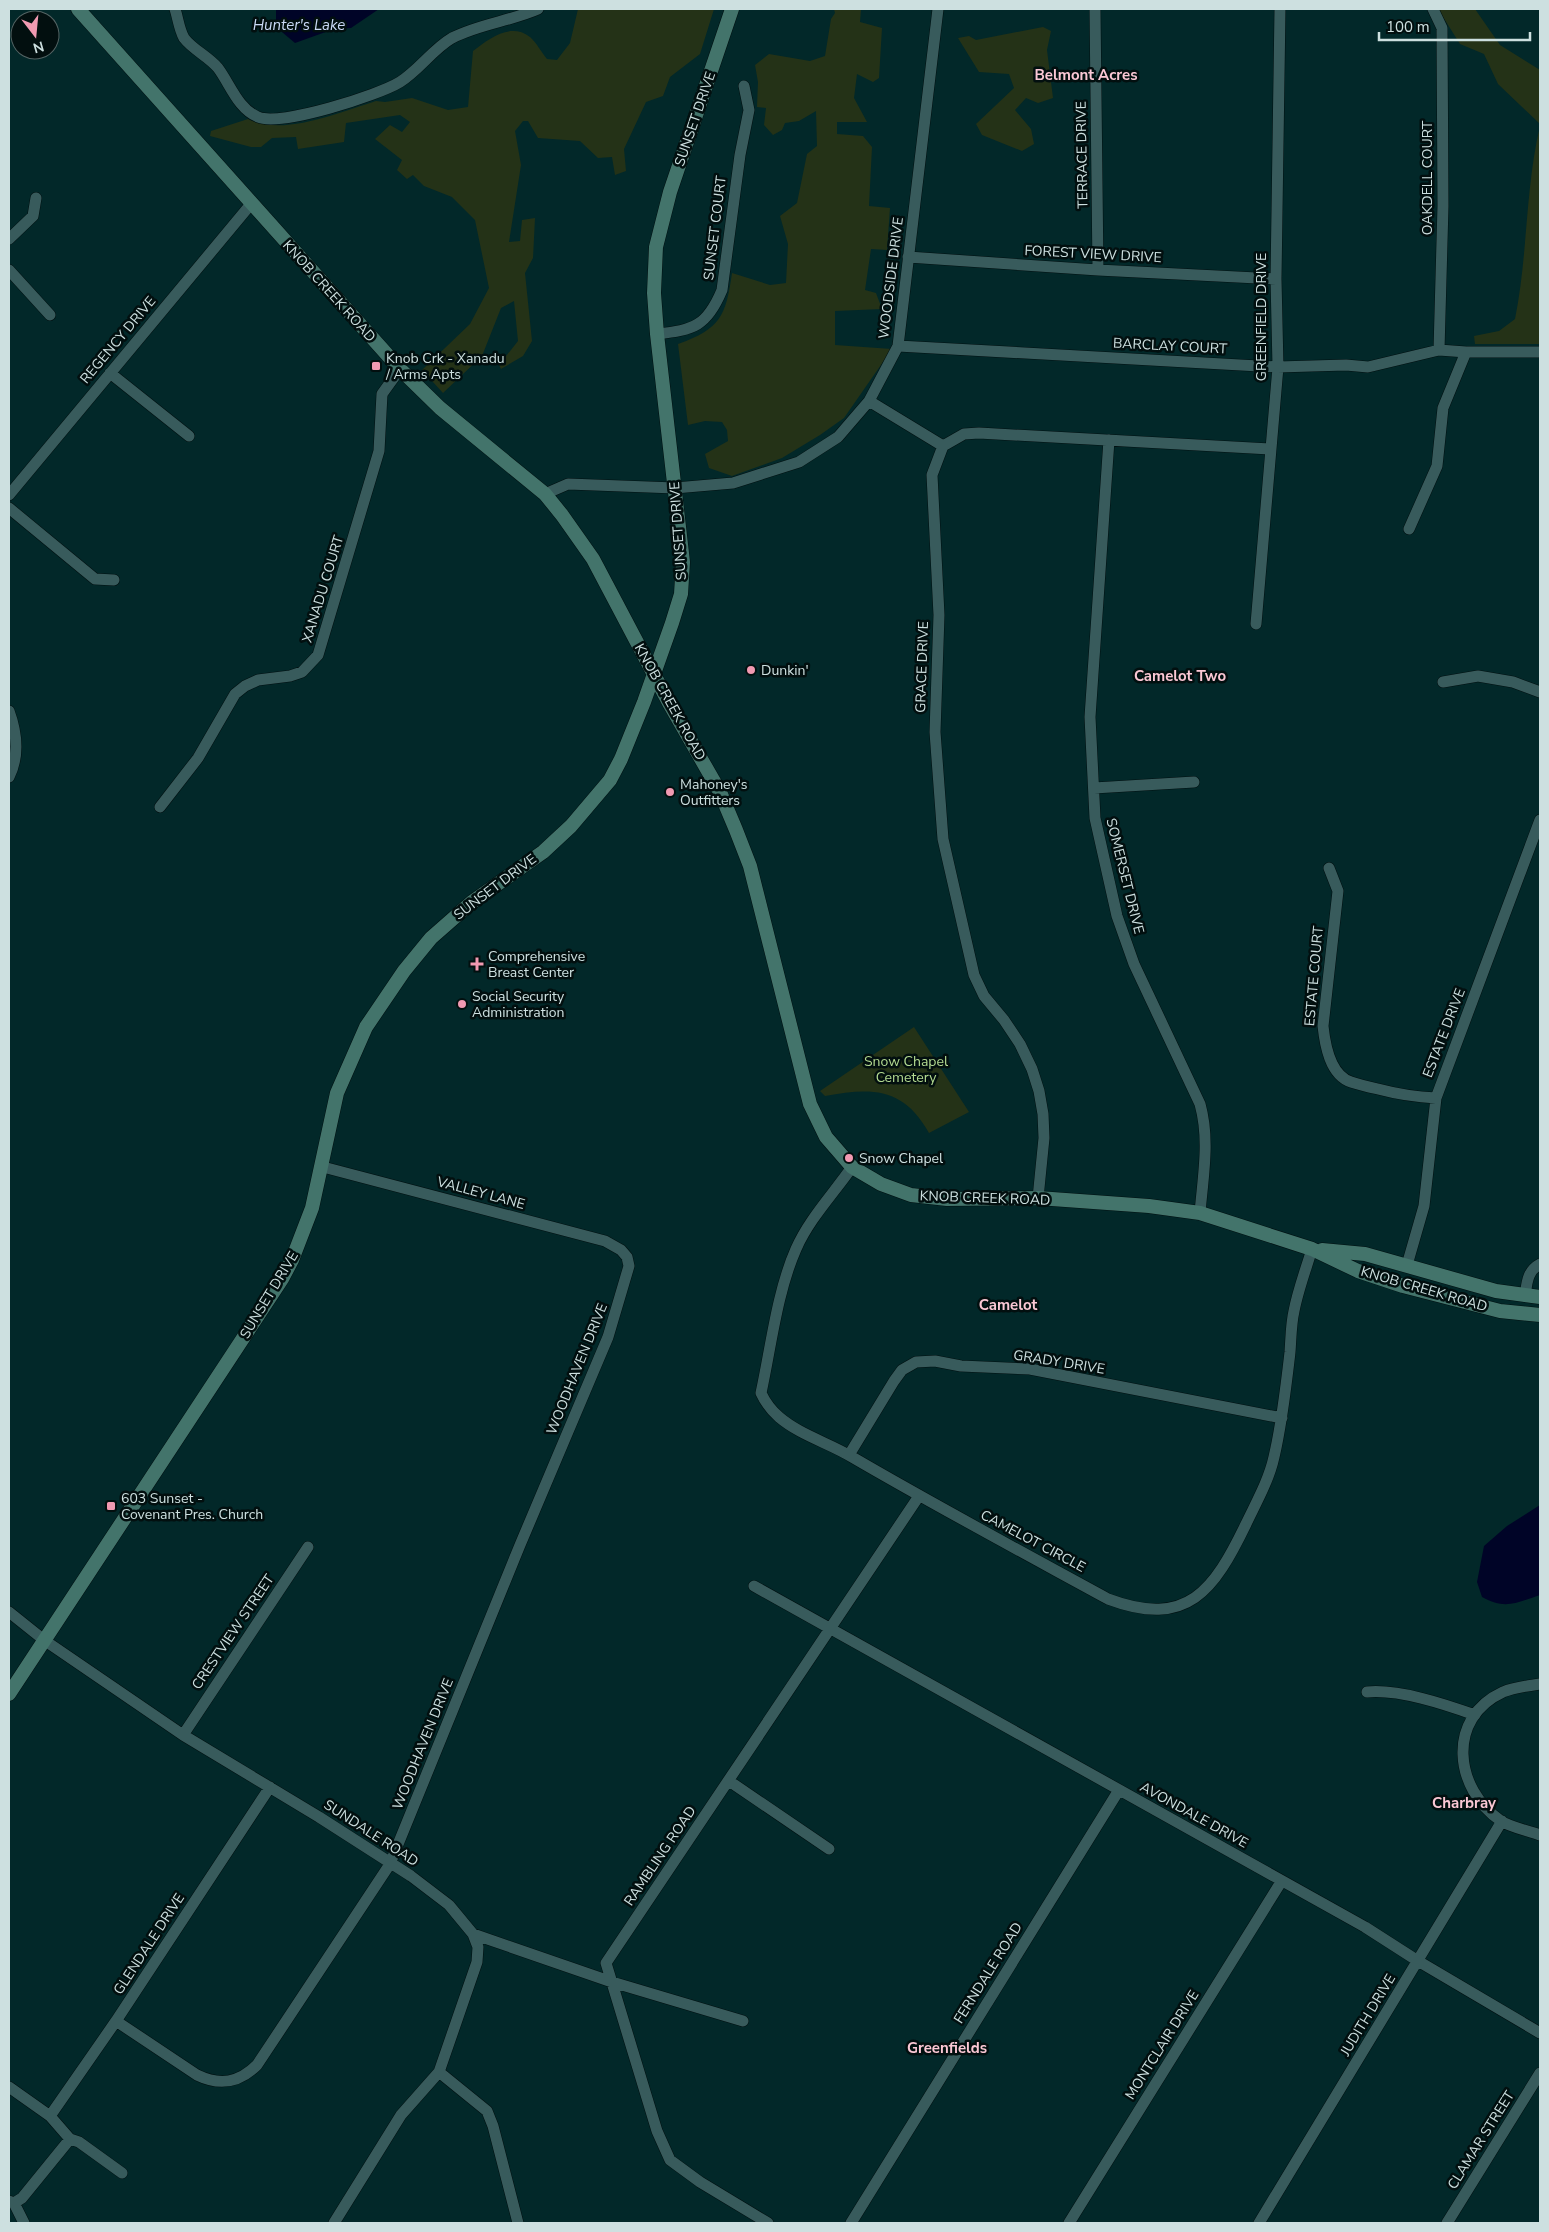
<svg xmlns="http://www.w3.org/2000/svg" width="1549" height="2232" font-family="'Nunito Sans',sans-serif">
  <rect width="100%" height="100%" fill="#022829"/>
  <path fill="#243217" d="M578,9H714L700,54L670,77L663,96L646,102L624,149L626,171L615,175L612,157L598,158L580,141L538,138L528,121H523L515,131L521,165L509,242L520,241L522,220L535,218L533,258L525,273L532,341L523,356L501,369L499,365L518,341L514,301L501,308L482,356L443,393L422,370L470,324L489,288L475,220L452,197L424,186L413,175L407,179L397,170L402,160L375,139L390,125L402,132L410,122L400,115L346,123L344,142L298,149L296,137L272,138L261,147H251L210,136L211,131L248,119C283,137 340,112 376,101L385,102L412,98L448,110L468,107L473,51C489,39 510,22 530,37C536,42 542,53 547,59L557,60L570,43Z
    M834,9H861L860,22L882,28L879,78L873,82L857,74L854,98L867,122H837V134L863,136L872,147L869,206L890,208L887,250L871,249L865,290L876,293L882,309L835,311V345L892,349L844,418L820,435L782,458L732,476L709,468L705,454L728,441L727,430L722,422L705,421L688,425L678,344C721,329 726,315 732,273L770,285L786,283L788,244L780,216L797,203L807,154L817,146L816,111L799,121L785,123L782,130L773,135L764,125L766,108L757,107L758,82L755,65L769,54L810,61L825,56L831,19L835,13Z
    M1438,9H1475L1500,45L1540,70V124L1498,84L1484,54L1460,44Z
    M1043,27L1051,31L1047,50L1053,98L1038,103L1026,98L1015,110L1031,129L1034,144L1022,151L982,135L976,124L1014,88L1009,74L979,72L958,38L969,36L976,40Z
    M1540,126V344H1475L1474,336L1499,331L1515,319C1528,255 1525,189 1540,126Z
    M914,1027L969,1112L929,1133C904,1088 873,1087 825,1096L820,1091Z"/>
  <path fill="#000427" d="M276,9H379L351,28L334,29L295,43L276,27Z
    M1540,1505V1595C1516,1603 1505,1610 1482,1597L1477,1582L1484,1546L1507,1526Z"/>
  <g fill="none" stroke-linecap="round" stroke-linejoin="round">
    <defs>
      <path id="minor" d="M175,9C178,18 179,29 184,38C193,50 208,56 218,68C230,84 238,109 258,117C280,127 379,95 400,82C419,70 433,49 452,38C479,24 511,21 538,9
        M1095,9L1098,270
        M1433,9L1442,28L1443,206L1439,350
        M9,239L33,216L36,198
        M908,257L1098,270L1276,279
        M9,270L50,315
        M657,334C694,330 707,326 722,290L740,155L749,110L744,86
        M898,346L1278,367L1346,365L1368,367L1439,350L1466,352H1540
        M110,373L189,436
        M869,401L943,446
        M1109,440L1090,717L1095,818L1117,916L1134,964L1200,1104C1210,1140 1203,1176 1200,1213
        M545,494L568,484L675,488L733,483L799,462L838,437L869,401L898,346L938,9
        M9,495L251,204
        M9,508L95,579L114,580
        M1409,529L1437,466L1443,408L1466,352
        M1256,624L1278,367L1276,279L1280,9
        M1443,682L1478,676L1513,682L1540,692
        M9,711C17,733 20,755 9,777
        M1094,788L1194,782
        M160,807L198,758L235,694L245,686L258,680L290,676L302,672L318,655L379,451L382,394L400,369
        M1329,868L1338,891L1323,1026C1325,1045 1330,1075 1351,1082C1360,1085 1369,1087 1378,1089C1397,1094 1415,1097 1436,1098
        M852,1167C834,1193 809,1219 796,1249C777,1292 771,1347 761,1393C766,1404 771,1410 779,1417C800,1435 829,1443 852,1457C936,1506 1022,1552 1108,1599C1188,1629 1214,1590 1246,1524C1256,1503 1269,1480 1274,1457C1282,1423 1286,1387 1290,1352C1291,1339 1291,1324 1294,1311C1298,1290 1306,1269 1312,1249
        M1038,1198L1044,1138L1043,1114L1039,1091L1032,1069L1020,1044L1004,1020L984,996L974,975L943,839L935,732L939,615L932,475L943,446L964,434L979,433L1270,449
        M1407,1265L1424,1206L1436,1098L1540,820
        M1525,1296C1527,1283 1527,1271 1540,1264
        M849,1455L894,1381L902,1370L916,1362L935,1361L961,1366L1030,1369L1282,1418
        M754,1586L1365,1927L1418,1961L1540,2033
        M9,1612L44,1640L183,1735L319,1817L411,1876L449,1905L473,1934L612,1982L743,2021
        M1540,1684C1528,1686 1515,1687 1503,1692C1446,1718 1454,1789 1501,1821C1510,1827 1529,1831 1540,1835
        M1367,1692C1399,1689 1444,1704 1475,1715
        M183,1735L308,1547
        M729,1781L829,1849
        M116,2021L197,2075C220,2086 239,2083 257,2065L390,1864L520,1545L608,1337L629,1266L627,1257L621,1250L605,1241L323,1167
        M439,2072L487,2111L493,2126L518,2223
        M9,2087L50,2116L70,2139L79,2142L122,2173
        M50,2116L116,2021L270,1787
        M9,2201L14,2203L22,2198L70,2139
        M14,2203L24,2223
        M334,2223L401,2115L439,2072L477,1962L478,1947L473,1934
        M768,2223L700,2182L670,2160L657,2131L606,1963L919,1496
        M851,2223L1119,1790
        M1069,2223L1281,1882
        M1259,2223L1502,1821
        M1447,2223L1540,2073"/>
      <path id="secondary" d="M78,9L400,369L440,408L545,494L562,515L593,559L669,703L720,792L736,830L750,866L810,1104L826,1137L852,1167L881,1184L911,1195L947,1199L1038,1198L1149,1206L1200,1213L1312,1249L1358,1271L1403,1286L1500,1311L1540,1315
        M1322,1250L1365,1254L1496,1291L1540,1297
        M9,1694L282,1279L292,1260L312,1208L337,1093L366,1027L404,971L431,938L472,902L543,852L571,826L610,780L621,759L644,702L672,623L681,594L683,562L657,334L654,293L656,247L670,192L732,9"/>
    </defs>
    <use href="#minor" stroke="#001011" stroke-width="12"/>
    <use href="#secondary" stroke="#001011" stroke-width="15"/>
    <use href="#minor" stroke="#385b5c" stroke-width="11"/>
    <use href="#secondary" stroke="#43746b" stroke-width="14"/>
  </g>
  <g fill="#f19ab2" stroke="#020f0f" stroke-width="2">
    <rect x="371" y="361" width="10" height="10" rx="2.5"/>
    <circle cx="751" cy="670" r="5"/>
    <circle cx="670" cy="792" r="5"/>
    <path d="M474.5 956.5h5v5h5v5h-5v5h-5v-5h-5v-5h5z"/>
    <circle cx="462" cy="1004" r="5"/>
    <circle cx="849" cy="1158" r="5"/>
    <rect x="106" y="1501" width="10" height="10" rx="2.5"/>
  </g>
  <g text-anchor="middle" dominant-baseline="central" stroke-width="5" stroke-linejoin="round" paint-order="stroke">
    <g font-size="14" fill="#cde0e0" stroke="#020f0f">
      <text transform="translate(695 119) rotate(-71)">SUNSET DRIVE</text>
      <text transform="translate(1082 155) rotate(-91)">TERRACE DRIVE</text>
      <text transform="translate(1427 178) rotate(-90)">OAKDELL COURT</text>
      <text transform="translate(715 228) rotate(-83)">SUNSET COURT</text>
      <text transform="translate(1093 254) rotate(3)">FOREST VIEW DRIVE</text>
      <text transform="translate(891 278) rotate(-83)">WOODSIDE DRIVE</text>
      <text transform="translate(329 291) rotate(48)">KNOB CREEK ROAD</text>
      <text transform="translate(1261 317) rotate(-90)">GREENFIELD DRIVE</text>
      <text transform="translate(118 340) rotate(-50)">REGENCY DRIVE</text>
      <text transform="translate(1170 346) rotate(3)">BARCLAY COURT</text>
      <text transform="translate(678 531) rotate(-94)">SUNSET DRIVE</text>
      <text transform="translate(323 589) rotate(-73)">XANADU COURT</text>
      <text transform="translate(922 667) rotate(-88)">GRACE DRIVE</text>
      <text transform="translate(670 702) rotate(61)">KNOB CREEK ROAD</text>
      <text transform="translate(1125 876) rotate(76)">SOMERSET DRIVE</text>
      <text transform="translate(495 887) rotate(-37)">SUNSET DRIVE</text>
      <text transform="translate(1314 976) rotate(-85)">ESTATE COURT</text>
      <text transform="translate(1444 1033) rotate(-69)">ESTATE DRIVE</text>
      <text transform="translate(481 1193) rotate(15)">VALLEY LANE</text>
      <text transform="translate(985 1198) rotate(2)">KNOB CREEK ROAD</text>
      <text transform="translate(1424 1289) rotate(16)">KNOB CREEK ROAD</text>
      <text transform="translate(269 1295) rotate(-59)">SUNSET DRIVE</text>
      <text transform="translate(1059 1362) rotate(9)">GRADY DRIVE</text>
      <text transform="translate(577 1369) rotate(-68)">WOODHAVEN DRIVE</text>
      <text transform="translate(1033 1541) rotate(28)">CAMELOT CIRCLE</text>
      <text transform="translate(233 1632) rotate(-56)">CRESTVIEW STREET</text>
      <text transform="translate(423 1744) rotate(-68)">WOODHAVEN DRIVE</text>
      <text transform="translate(1194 1815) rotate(29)">AVONDALE DRIVE</text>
      <text transform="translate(371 1833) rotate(33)">SUNDALE ROAD</text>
      <text transform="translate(660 1856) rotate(-56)">RAMBLING ROAD</text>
      <text transform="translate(149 1944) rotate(-57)">GLENDALE DRIVE</text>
      <text transform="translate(988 1973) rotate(-58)">FERNDALE ROAD</text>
      <text transform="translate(1368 2015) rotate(-59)">JUDITH DRIVE</text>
      <text transform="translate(1162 2045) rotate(-58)">MONTCLAIR DRIVE</text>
      <text transform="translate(1481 2140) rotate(-58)">CLAMAR STREET</text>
    </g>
    <g font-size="14" fill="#cde0e0" stroke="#020f0f" text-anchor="start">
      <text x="386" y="358">Knob Crk - Xanadu<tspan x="386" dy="16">/ Arms Apts</tspan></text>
      <text x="761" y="670">Dunkin'</text>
      <text x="680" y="784">Mahoney's<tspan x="680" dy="16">Outfitters</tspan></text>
      <text x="488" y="956">Comprehensive<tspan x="488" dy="16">Breast Center</tspan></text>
      <text x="472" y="996">Social Security<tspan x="472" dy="16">Administration</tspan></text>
      <text x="859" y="1158">Snow Chapel</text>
      <text x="121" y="1498">603 Sunset -<tspan x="121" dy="16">Covenant Pres. Church</tspan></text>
    </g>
    <g font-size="14" fill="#b3da91" stroke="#020f0f">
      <text x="906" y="1061">Snow Chapel<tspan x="906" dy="16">Cemetery</tspan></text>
    </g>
    <g font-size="15" font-style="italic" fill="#cad9f5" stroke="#020f0f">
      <text x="299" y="25">Hunter's Lake</text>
    </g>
    <g font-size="15" font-weight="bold" fill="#fbc8d5" stroke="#020f0f">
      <text x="1086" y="75">Belmont Acres</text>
      <text x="1180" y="676">Camelot Two</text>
      <text x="1008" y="1305">Camelot</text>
      <text x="1464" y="1803">Charbray</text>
      <text x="947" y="2048">Greenfields</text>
    </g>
  </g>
  <rect width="1549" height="2232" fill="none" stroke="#cde0e0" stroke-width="20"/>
  <g transform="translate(35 35) rotate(164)"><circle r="24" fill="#020f0f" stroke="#536363"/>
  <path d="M0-4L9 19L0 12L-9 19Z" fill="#f19ab2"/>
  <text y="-8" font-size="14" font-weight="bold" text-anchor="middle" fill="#cde0e0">N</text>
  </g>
  <path d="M1379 32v8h151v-8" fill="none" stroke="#cde0e0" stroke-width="2.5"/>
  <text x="1386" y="32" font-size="15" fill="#cde0e0" stroke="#020f0f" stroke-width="4" paint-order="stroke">100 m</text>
</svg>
